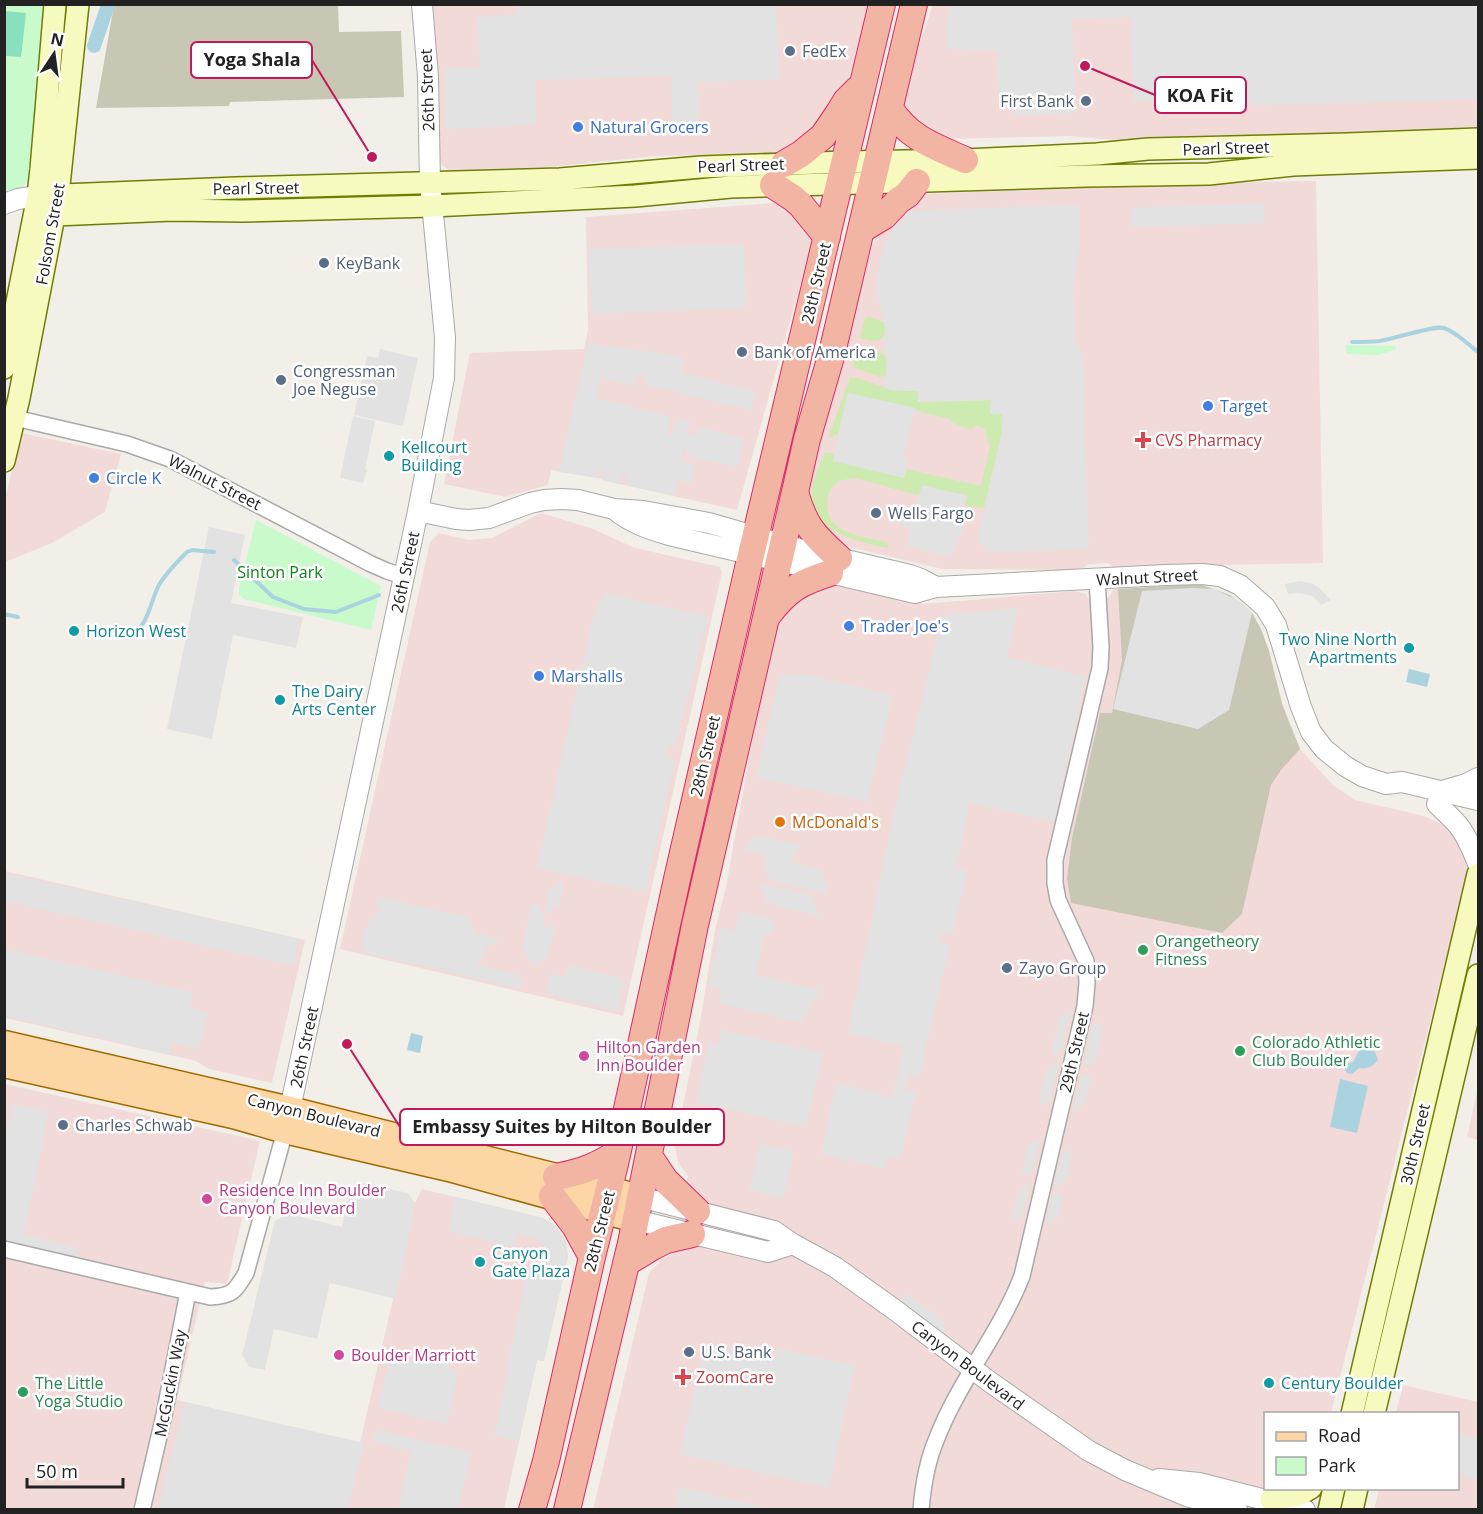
<svg xmlns="http://www.w3.org/2000/svg" width="1483" height="1514" font-family="'Open Sans',sans-serif">
  <rect width="100%" height="100%" fill="#f2efe9"/>
  <path fill="#f2dad9" d="M433,5H868L853,64L846,85L833,113L794,147L765,154L654,156L549,167L449,170L443,166L438,157Z
    M933,5H1478V127L1357,132L1115,140L1067,136L946,139L931,137L905,112L903,92Z
    M1316,181L1323,563L1116,567H1113L1108,563L1089,564L1083,568L1074,570L942,569L846,546L836,542L806,505L812,458L872,248L879,232L924,194L1209,183Z
    M773,203L786,205L809,233L811,245L809,254L737,510L619,484L598,478L551,470L548,485L505,497L444,484L470,353L584,349L588,330L586,217Z
    M21,433L121,454L105,512L52,543L5,562V499Z
    M541,513L591,528L635,548L720,567L722,572L623,1016L340,949L430,542L439,533L469,540L492,538Z
    M829,582L915,599L923,604L1075,591L1086,594L1088,599L1109,597L1113,590L1116,589L1239,601L1252,613L1260,627L1269,651L1285,713L1300,749L1333,785L1355,800L1424,816L1448,827L1465,852L1467,875L1331,1413L1266,1414V1488L1313,1489L1307,1509L593,1510L649,1273L662,1259L674,1253L688,1176L678,1163L675,1144L700,1022L715,930L726,887L774,620L780,607Z
    M5,871L305,940L272,1083L209,1069L196,1061L5,1018Z
    M5,1084L260,1141L227,1284L205,1282L177,1400L360,1443L415,1203L422,1189L543,1218L555,1225L566,1241L568,1257L544,1361L537,1360L504,1509L5,1510Z
    M1478,1088V1140L1467,1137Z
    M1403,1385L1478,1402V1509L1374,1510L1379,1489L1458,1488V1414L1396,1413Z"/>
  <path fill="#c7c7b4" d="M114,5H338L339,32L401,31L404,97L230,102L229,106L96,108Z
    M1200,584L1230,595L1252,613L1261,629L1269,651L1282,704L1300,749L1281,770L1271,785L1242,914L1222,933L1071,903L1067,879L1072,838L1100,713H1112L1122,660L1118,589Z"/>
  <path fill="#cdebb0" d="M870,317L884,322C889,343 875,343 860,338L865,318Z
    M857,347C877,351 893,349 885,376L880,377L853,367Z
    M850,377L861,379L892,390L918,391L919,402L996,400L1003,413L1002,432L984,508L966,506L965,504L966,495L922,486L920,496L856,478C850,479 843,479 838,482C823,492 824,516 837,526C850,536 870,538 886,542L888,544V548C865,543 819,534 812,507C808,488 818,469 825,452L834,454L833,461L904,477L906,469L981,486L990,446L987,440L985,429L976,425L970,430L953,423L950,419L920,412L914,408L848,393L838,434L831,437L829,436L830,433Z"/>
  <path fill="#c8facc" d="M5,5H44L45,7L28,179C25,189 14,190 5,191Z
    M1346,345L1396,346L1395,350L1378,355L1346,354Z
    M256,520L381,586L371,630L244,599L239,595V588Z"/>
  <path fill="#88e0be" d="M5,11L26,13L21,57L5,56Z"/>
  <path fill="#e2e2e2" d="M516,5H776L779,79L697,82L699,126L673,127L671,76L535,80L536,125L446,129L445,68H480L478,17L516,15Z
    M952,5H1478V99L1170,108L1169,101L1134,102L1131,17L1072,19L1076,113L1014,116V107L999,108L998,51L948,49L946,26Z
    M1264,203L1265,223L1131,227V208Z
    M1079,205V250L1073,286L1075,335L1083,361L1089,549L991,552L987,550L980,544L979,534L1002,432L1003,414H990L991,400L918,402V391H899L883,388L886,373L887,358L884,354L885,327L877,290V282L882,255L885,244L896,223L904,222L905,211Z
    M744,244L746,308L592,314L589,249Z
    M588,343L684,357L682,373L755,391L751,410L645,385L647,378L646,375L636,377L634,386L603,379L605,371H603L596,398L671,416L667,436H671L676,419L690,421L688,433L696,435L699,427L744,438L737,467L685,456L686,448L685,447L681,459V462L695,464L691,484L678,481L675,496L626,485L627,476L625,474L621,476L619,484L602,480L604,471L602,470H600L598,478L559,472Z
    M380,349L418,358L403,426L354,415L367,356L378,358Z
    M848,393L915,408L903,457L908,459L904,478L833,461Z
    M353,416L375,421L365,469L367,470L363,483L340,478Z
    M922,485L967,496L964,506V528L951,558L907,546L911,529L901,527L905,507L915,509Z
    M209,527L245,535L231,603L303,617L296,648L233,635L212,739L167,729Z
    M1299,581L1311,583L1318,587L1331,600L1321,605L1314,597L1309,595L1299,593L1288,594L1285,584Z
    M1192,588L1214,589L1239,601L1252,613L1229,710L1198,729L1113,709L1142,591Z
    M603,593L708,616L675,747L668,746L666,756L675,759L645,892L537,868L594,614L601,602Z
    M1018,608L1007,657L1086,677L1054,822L970,803L956,867L968,870L952,935L942,933L940,942L950,944L919,1078L908,1075L905,1090L916,1093L900,1160L888,1157L885,1169L821,1154L836,1083L892,1097L904,1047L848,1033L899,789L943,615Z
    M805,674L893,695L867,802L756,777L780,676Z
    M755,835L803,846L789,861L821,869L828,894L769,880L765,867L767,856L742,850Z
    M5,873L299,939L294,966L5,901Z
    M561,882L563,886L560,905L545,914L548,900L547,892Z
    M759,883L812,895L819,916L766,903Z
    M379,897L467,917L476,933L500,939L484,949L487,955L474,964L517,974L524,984L519,988L366,953L361,946L363,936L361,933L370,927L367,921L380,912L375,900Z
    M536,903L545,918L543,929L552,923L555,928L548,957L535,966L522,950L531,905Z
    M739,911L775,920L773,930L764,937L756,975L820,990L801,1023L719,1003L722,989L708,986L721,928L735,931Z
    M5,949L193,992L190,1008L208,1012L199,1049L172,1043L169,1054L5,1016Z
    M568,965L625,979L617,1011L546,994L551,974L565,977Z
    M1070,1011L1062,1051L1054,1055L1052,1050L1059,1017Z
    M1100,1022L1103,1027L1095,1062L1083,1067L1093,1025Z
    M721,1030L823,1053L806,1127L696,1102L709,1043L718,1044Z
    M1059,1062L1050,1102L1042,1106L1039,1101L1047,1068Z
    M1088,1074L1091,1078L1085,1104L1072,1113L1081,1076Z
    M12,1104L49,1112L24,1234L79,1248L76,1259L5,1242V1142Z
    M1040,1139L1032,1172L1024,1176L1022,1172L1028,1145Z
    M760,1144L794,1152L783,1198L749,1190Z
    M1069,1150L1072,1155L1067,1180L1054,1188L1062,1152Z
    M1030,1182L1022,1217L1015,1221L1012,1217L1019,1190Z
    M362,1183L408,1193L415,1203L396,1299L330,1283L317,1339L274,1329L265,1370L249,1367L242,1355L275,1221L289,1214L342,1227L350,1190Z
    M1060,1193L1063,1197L1058,1218L1044,1227L1052,1195Z
    M456,1197L543,1218L555,1225L566,1241L568,1257L544,1361L537,1360L519,1441L494,1436L509,1368L507,1367L528,1271L541,1274L546,1251L540,1241L534,1238L517,1234L513,1247L448,1231Z
    M908,1294L944,1321L946,1337L904,1307L902,1295Z
    M706,1346L775,1358L777,1348L855,1366L829,1488L679,1454Z
    M419,1353L452,1361L450,1370L458,1372L447,1424L378,1408L390,1356L417,1363Z
    M185,1402L364,1443L348,1509H158Z
    M376,1430L471,1452L459,1506L473,1509H398L411,1451L373,1442Z
    M1458,1433L1478,1438V1480L1458,1476Z
    M680,1487L773,1509H675Z"/>
  <path fill="#aad3df" d="M1409,669L1430,674L1427,687L1406,682Z
    M411,1033L423,1036L420,1053L407,1050Z
    M1367,1046L1375,1052L1378,1060C1373,1067 1367,1069 1359,1068L1352,1074L1347,1073L1345,1070L1346,1064L1353,1062L1359,1051Z
    M1340,1079L1368,1086L1357,1133L1330,1127Z"/>
  <g fill="none" stroke-linecap="round" stroke-linejoin="round">
    <path stroke="#aad3df" stroke-width="4" d="M1352,342C1361,342 1371,342 1380,341C1394,339 1434,325 1444,328C1458,333 1467,344 1478,352
      M234,560L273,597L304,609L336,612L379,595
      M4,614L18,617
      M129,634C147,632 151,599 159,585C166,573 177,562 187,552L192,550L214,552
      M105,637L115,636"/>
    <path stroke="#aad3df" stroke-width="14" d="M94,46L108,5"/>
    <defs>
      <path id="minor" d="M15,418L127,444L170,459L371,564L387,571L403,576
        M4,1249L210,1297C232,1296 235,1292 246,1273L285,1131
        M142,1510L164,1415L188,1292
        M921,1510C923,1485 927,1461 937,1438C959,1381 1000,1333 1022,1276L1085,1006L1087,983L1086,961L1058,900L1055,883V860L1100,668L1101,647L1097,579"/>
      <path id="tertiary" d="M4,204L18,199L38,196
        M614,509C630,523 649,529 669,535L915,593L936,587L1165,575L1202,574L1220,576L1240,585L1265,607L1276,625L1301,707L1311,732L1324,749L1345,766L1362,776L1386,784L1402,782L1478,800
        M418,511L456,519L469,520L489,518L530,503L544,500L562,499L578,500L614,509L643,511L709,523L799,549L910,575L921,579L936,587
        M1442,791L1466,784L1478,778
        M1437,804C1444,811 1451,817 1458,825C1467,836 1473,851 1478,864
        M287,1123L418,511L444,378L445,337L430,183L428,77L422,4
        M640,1197L774,1231L793,1244L835,1267L895,1310L990,1382L1089,1451L1125,1470L1187,1496L1237,1510
        M635,1220L768,1252L793,1244
        M1159,1479L1199,1483L1305,1510"/>
      <path id="secondary" d="M38,196L236,188L560,179L701,167L845,162L965,160L1097,154L1148,149L1347,144L1478,139
        M35,214L55,215L172,210L242,211L432,206L635,196L731,187L1087,176L1209,174L1293,165L1478,158
        M4,368L38,196L41,169L55,4
        M4,461L19,398L58,195L78,4
        M1352,1414L1478,874
        M1374,1414C1410,1268 1442,1121 1478,975
        M1271,1500L1299,1495L1311,1488
        M1329,1510L1334,1488
        M1352,1510L1357,1488"/>
      <path id="primary" d="M4,1043L290,1109L640,1197
        M4,1065L233,1116L285,1131L449,1169L635,1220"/>
      <path id="trunk" d="M890,109C910,139 934,146 965,160
        M784,164L801,154L823,136L838,114L846,101L858,89
        M773,185L793,198L801,205L827,237
        M861,230L884,216L899,200L907,195L917,182
        M795,492C804,525 814,536 839,558
        M768,615C788,589 799,583 830,573
        M649,1156L665,1180L697,1211
        M556,1177C582,1172 595,1167 617,1153
        M552,1196L575,1226L592,1257
        M626,1263L654,1246L666,1240L692,1234
        M532,1510L546,1461L592,1257L615,1164L677,879L751,555L882,4
        M567,1510L631,1243L695,925L795,492L807,439L832,353L914,4"/>
    </defs>
    <use href="#minor" stroke="#a9a9a9" stroke-width="18"/>
    <use href="#tertiary" stroke="#a9a9a9" stroke-width="22"/>
    <use href="#secondary" stroke="#707d05" stroke-width="24"/>
    <use href="#primary" stroke="#a06b00" stroke-width="27"/>
    <use href="#trunk" stroke="#dc2a67" stroke-width="28"/>
    <use href="#minor" stroke="#fff" stroke-width="15"/>
    <use href="#tertiary" stroke="#fff" stroke-width="20"/>
    <use href="#secondary" stroke="#f7fabf" stroke-width="21"/>
    <use href="#primary" stroke="#fcd6a4" stroke-width="24"/>
    <use href="#trunk" stroke="#f2b4a3" stroke-width="26"/>
  </g>
  <g fill="#5c6f8a" stroke="#fff" stroke-width="2">
    <circle cx="790" cy="51" r="6"/>
    <circle cx="1086" cy="101" r="6"/>
    <circle cx="324" cy="263" r="6"/>
    <circle cx="742" cy="352" r="6"/>
    <circle cx="281" cy="380" r="6"/>
    <circle cx="876" cy="513" r="6"/>
    <circle cx="1007" cy="968" r="6"/>
    <circle cx="63" cy="1125" r="6"/>
    <circle cx="689" cy="1352" r="6"/>
  </g>
  <g fill="#3f7fe0" stroke="#fff" stroke-width="2">
    <circle cx="578" cy="127" r="6"/>
    <circle cx="1208" cy="406" r="6"/>
    <circle cx="94" cy="478" r="6"/>
    <circle cx="849" cy="626" r="6"/>
    <circle cx="539" cy="676" r="6"/>
  </g>
  <g fill="#e0444e" stroke="#fff" stroke-width="2">
    <path d="M1140 431h6v6h6v6h-6v6h-6v-6h-6v-6h6z"/>
    <path d="M680 1368h6v6h6v6h-6v6h-6v-6h-6v-6h6z"/>
  </g>
  <g fill="#0f9aa8" stroke="#fff" stroke-width="2">
    <circle cx="389" cy="456" r="6"/>
    <circle cx="74" cy="631" r="6"/>
    <circle cx="1409" cy="648" r="6"/>
    <circle cx="280" cy="700" r="6"/>
    <circle cx="480" cy="1262" r="6"/>
    <circle cx="1269" cy="1383" r="6"/>
  </g>
  <circle fill="#e8710a" stroke="#fff" stroke-width="2" cx="780" cy="822" r="6"/>
  <g fill="#2e9e5b" stroke="#fff" stroke-width="2">
    <circle cx="1143" cy="950" r="6"/>
    <circle cx="1240" cy="1051" r="6"/>
    <circle cx="23" cy="1392" r="6"/>
  </g>
  <g fill="#d1479c" stroke="#fff" stroke-width="2">
    <circle cx="584" cy="1056" r="6"/>
    <circle cx="207" cy="1199" r="6"/>
    <circle cx="339" cy="1355" r="6"/>
  </g>
  <g text-anchor="middle" dominant-baseline="central" stroke-width="5" stroke-linejoin="round" paint-order="stroke">
    <g font-size="16" fill="#4e5e75" stroke="#fff" text-anchor="start">
      <text x="802" y="51">FedEx</text>
      <text x="1074" y="101" text-anchor="end">First Bank</text>
      <text x="336" y="263">KeyBank</text>
      <text x="754" y="352">Bank of America</text>
      <text x="293" y="371">Congressman<tspan x="293" dy="18">Joe Neguse</tspan></text>
      <text x="888" y="513">Wells Fargo</text>
      <text x="1019" y="968">Zayo Group</text>
      <text x="75" y="1125">Charles Schwab</text>
      <text x="701" y="1352">U.S. Bank</text>
    </g>
    <g font-size="16" fill="#222" stroke="#fff">
      <text transform="translate(427 90) rotate(-92)">26th Street</text>
      <text transform="translate(1226 148) rotate(-2)">Pearl Street</text>
      <text transform="translate(741 165) rotate(-2)">Pearl Street</text>
      <text transform="translate(256 188) rotate(-1)">Pearl Street</text>
      <text transform="translate(50 234) rotate(-80)">Folsom Street</text>
      <text transform="translate(816 283) rotate(-77)">28th Street</text>
      <text transform="translate(215 482) rotate(27)">Walnut Street</text>
      <text transform="translate(405 572) rotate(-78)">26th Street</text>
      <text transform="translate(1147 577) rotate(-3)">Walnut Street</text>
      <text transform="translate(705 756) rotate(-77)">28th Street</text>
      <text transform="translate(304 1047) rotate(-78)">26th Street</text>
      <text transform="translate(1074 1052) rotate(-77)">29th Street</text>
      <text transform="translate(314 1115) rotate(14)">Canyon Boulevard</text>
      <text transform="translate(1415 1144) rotate(-77)">30th Street</text>
      <text transform="translate(599 1231) rotate(-76)">28th Street</text>
      <text transform="translate(968 1365) rotate(37)">Canyon Boulevard</text>
      <text transform="translate(170 1383) rotate(-79)">McGuckin Way</text>
    </g>
    <g font-size="16" fill="#366cbe" stroke="#fff" text-anchor="start">
      <text x="590" y="127">Natural Grocers</text>
      <text x="1220" y="406">Target</text>
      <text x="106" y="478">Circle K</text>
      <text x="861" y="626">Trader Joe's</text>
      <text x="551" y="676">Marshalls</text>
    </g>
    <g font-size="16" fill="#be3a42" stroke="#fff" text-anchor="start">
      <text x="1155" y="440">CVS Pharmacy</text>
      <text x="696" y="1377">ZoomCare</text>
    </g>
    <g font-size="16" fill="#0d838f" stroke="#fff" text-anchor="start">
      <text x="401" y="447">Kellcourt<tspan x="401" dy="18">Building</tspan></text>
      <text x="86" y="631">Horizon West</text>
      <text x="1397" y="639" text-anchor="end">Two Nine North<tspan x="1397" dy="18">Apartments</tspan></text>
      <text x="292" y="691">The Dairy<tspan x="292" dy="18">Arts Center</tspan></text>
      <text x="492" y="1253">Canyon<tspan x="492" dy="18">Gate Plaza</tspan></text>
      <text x="1281" y="1383">Century Boulder</text>
    </g>
    <g font-size="16" fill="#0c8416" stroke="#fff">
      <text x="280" y="572">Sinton Park</text>
    </g>
    <g font-size="16" fill="#c56008" stroke="#fff" text-anchor="start">
      <text x="792" y="822">McDonald's</text>
    </g>
    <g font-size="16" fill="#27864d" stroke="#fff" text-anchor="start">
      <text x="1155" y="941">Orangetheory<tspan x="1155" dy="18">Fitness</tspan></text>
      <text x="1252" y="1042">Colorado Athletic<tspan x="1252" dy="18">Club Boulder</tspan></text>
      <text x="35" y="1383">The Little<tspan x="35" dy="18">Yoga Studio</tspan></text>
    </g>
    <g font-size="16" fill="#b23c85" stroke="#fff" text-anchor="start">
      <text x="596" y="1047">Hilton Garden<tspan x="596" dy="18">Inn Boulder</tspan></text>
      <text x="219" y="1190">Residence Inn Boulder<tspan x="219" dy="18">Canyon Boulevard</tspan></text>
      <text x="351" y="1355">Boulder Marriott</text>
    </g>
  </g>
  <path fill="none" stroke="#c2185b" stroke-width="2" d="M372 157L312 60M1085 66L1155 95M347 1044L400 1127"/>
  <g fill="#c2185b" stroke="#fff" stroke-width="2">
    <circle cx="372" cy="157" r="6"/>
    <circle cx="1085" cy="66" r="6"/>
    <circle cx="347" cy="1044" r="6"/>
  </g>
  <g fill="#fff" stroke="#c2185b" stroke-width="2">
    <rect x="191" y="42" width="121" height="36" rx="6"/>
    <rect x="1155" y="77" width="91" height="36" rx="6"/>
    <rect x="400" y="1109" width="324" height="36" rx="6"/>
  </g>
  <g font-size="18" text-anchor="middle" font-weight="bold" fill="#222">
    <text x="252" y="66">Yoga Shala</text>
    <text x="1200" y="102">KOA Fit</text>
    <text x="562" y="1133">Embassy Suites by Hilton Boulder</text>
  </g>
  <rect width="1483" height="1514" fill="none" stroke="#222222" stroke-width="12"/>
  <rect x="1264" y="1412" width="195" height="78" fill="#ffffff" stroke="#a7a7a7" stroke-width="1.5"/>
  <rect x="1276" y="1432" width="30" height="9" fill="#fcd6a4" stroke="#a7a7a7" stroke-width="1.5"/>
  <text x="1318" y="1442" font-size="18" fill="#222222">Road</text>
  <rect x="1276" y="1457" width="30" height="18" fill="#c8facc" stroke="#a7a7a7" stroke-width="1.5"/>
  <text x="1318" y="1472" font-size="18" fill="#222222">Park</text>
  <g transform="translate(54 54) rotate(13)" stroke="#ffffff" stroke-width="4.5" paint-order="stroke">
  <path d="M0-4.5L10 22L0 15L-10 22Z" fill="#222222"/>
  <text y="-9" font-size="16" font-weight="bold" text-anchor="middle" fill="#222222">N</text>
  </g>
  <path d="M27 1478v9h96v-9" fill="none" stroke="#222222" stroke-width="3"/>
  <text x="36" y="1478" font-size="18" fill="#222222" stroke="#ffffff" stroke-width="4.5" paint-order="stroke">50 m</text>
</svg>
